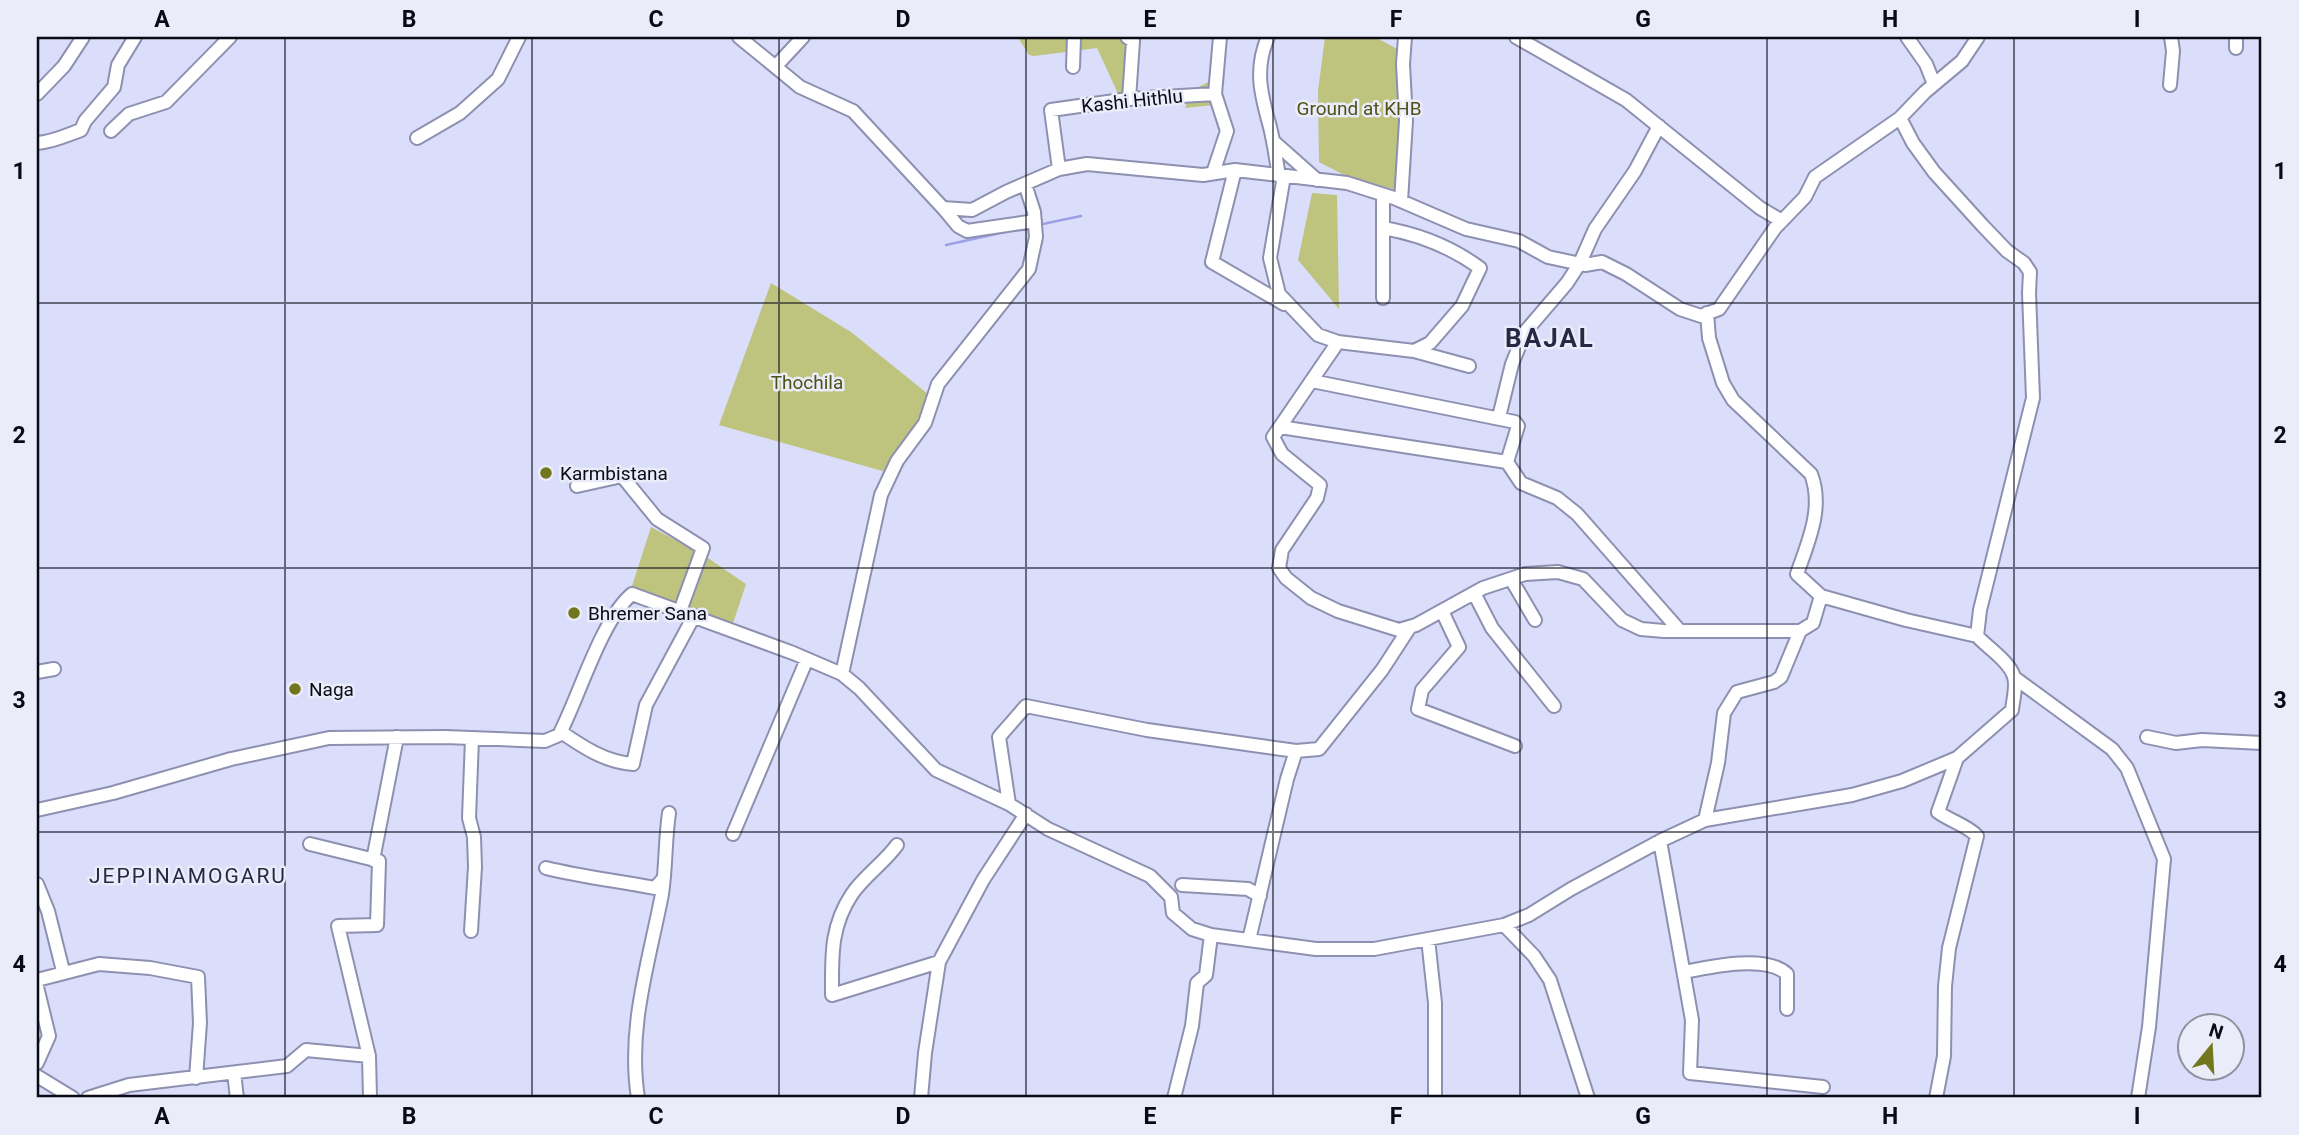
<svg xmlns="http://www.w3.org/2000/svg" width="2299" height="1135" font-family="Roboto,sans-serif">
  <rect width="100%" height="100%" fill="#dbdefa"/>
  <path fill="#bec37e" d="M1022,37H1123L1127,39L1128,97L1120,98L1097,48L1034,56L1029,55L1019,39Z
    M1325,37H1375L1399,50V191L1342,174L1319,162L1318,91Z
    M1212,80L1214,105L1185,108L1191,91Z
    M1312,193L1337,195L1339,309L1298,260Z
    M771,283L851,332L928,394L924,413L886,472L719,425Z
    M651,527L705,556L746,584L733,623L631,589Z"/>
  <g fill="none" stroke-linecap="round" stroke-linejoin="round">
    <path stroke="#9ca0e7" stroke-width="2.5" d="M1038,225L1081,216
      M946,245L1014,230"/>
    <defs>
      <path id="minor" d="M739,37L800,87L853,111L943,208L972,210L1006,192L1059,169L1087,164L1203,175L1235,170L1347,183L1394,198L1466,229L1519,241L1548,257L1585,265L1602,262L1626,274L1680,309L1701,316L1719,309L1775,228L1805,197L1815,177L1900,118L1925,92L1962,61L1978,37
        M1127,37L1133,41L1129,99
        M1268,37C1254,69 1261,95 1270,127C1274,143 1276,159 1279,176
        M1516,37L1626,100L1760,208L1782,221
        M1907,37L1926,64L1934,84
        M2236,48V37
        M776,66L803,37
        M1073,67L1074,37
        M2170,85L2173,51L2171,37
        M37,94L64,66L83,37
        M111,131L129,114L166,102L230,37
        M417,138L460,113L498,79L519,37
        M1273,141L1317,180
        M37,143C53,142 67,135 81,130L85,121L114,87L118,65L135,37
        M1059,169L1051,110L1129,99L1215,94L1220,37
        M1235,170L1212,262L1284,304
        M1213,173L1227,131L1215,94
        M1284,176L1270,258L1279,294L1318,335L1338,342L1273,437L1282,454L1320,485L1317,498L1282,550L1279,568L1286,578L1311,598L1338,611L1399,630L1416,625L1483,588L1525,574L1558,572L1583,579L1622,620L1641,629L1664,631H1800L1813,623L1821,596L1906,620L1977,636
        M1401,201L1406,121L1403,64L1405,37
        M943,208L958,226L967,231L1035,221
        M1383,298V195
        M1707,313L1709,338L1723,383L1733,400L1811,474C1824,508 1808,542 1797,574L1821,596
        M1338,342L1414,351L1430,343L1462,306L1480,268C1451,247 1419,234 1383,228
        M1414,351L1469,366
        M1312,381L1515,422L1518,426L1507,462L1521,483L1557,498L1577,514L1680,631
        M1499,417L1512,364L1525,332L1567,283L1580,263L1595,229L1635,171L1659,126
        M1280,427L1507,462
        M577,486L622,476L657,519L703,548L680,611
        M1511,579L1535,620
        M1474,593L1492,628L1554,706
        M1442,611L1459,647L1422,690L1418,709L1515,746
        M37,672L54,669
        M842,674L881,495L897,461L925,423L938,384L1029,269L1036,237L1034,212L1025,184
        M2015,678L2112,749L2127,768L2164,859L2149,1027L2138,1098
        M561,732C583,747 605,762 633,764L646,705L694,616
        M2147,737L2176,743L2202,740L2262,743
        M1009,804L999,737L1026,706L1147,730L1296,751
        M37,810L113,793L231,759L329,738L445,737L545,741L559,735C579,697 601,620 632,594L793,653L842,674L859,688L936,770L1009,804L1048,829L1150,876L1171,897L1173,913L1192,929L1211,935L1316,949H1374L1504,925L1529,915L1571,889L1660,841L1705,820L1852,795L1902,781L1957,758L2012,710C2013,700 2017,686 2014,677C2010,662 1988,648 1977,636L1980,610L2033,398L2029,293L2030,272L2024,263L2007,251L1983,226L1934,172L1913,143L1900,118
        M1705,820L1718,763L1724,713L1737,692L1774,682L1781,677L1800,631
        M733,834L807,659
        M1660,841L1692,1020L1690,1073L1823,1087
        M310,844L379,861L377,925L338,926L369,1056L370,1098
        M897,845C884,863 864,876 852,894C830,927 832,957 832,995L939,962
        M373,860L397,737
        M546,868C582,877 619,881 655,888L663,879
        M37,884L48,911L63,971
        M1182,885L1248,889L1260,896
        M1504,925L1534,956L1550,980L1588,1098
        M471,931L475,867L474,837L469,818L472,738
        M1428,939L1435,1003V1098
        M1249,940L1287,779L1296,751L1319,749L1382,670L1410,627
        M1684,972C1709,967 1766,954 1787,974V1009
        M37,980L99,964L150,968L198,977L200,1023L196,1078
        M37,987L49,1036L37,1063
        M234,1073L237,1098
        M37,1076L73,1098
        M88,1098L129,1085L287,1066L306,1050L369,1056
        M638,1098C627,1028 649,962 662,894C666,868 665,840 669,813
        M921,1098L925,1053L939,962L983,880L1026,814
        M1174,1098L1192,1026L1197,983L1206,975L1211,935
        M1936,1098L1944,1056L1945,986L1949,948L1977,836C1967,825 1950,821 1938,812L1957,758"/>
    </defs>
    <use href="#minor" stroke="#8d90b0" stroke-width="16"/>
    <use href="#minor" stroke="#fff" stroke-width="12"/>
  </g>
  <path fill="none" stroke="#0a0a15" stroke-width="2" stroke-opacity="0.55" d="M285,37V1098M532,37V1098M779,37V1098M1026,37V1098M1273,37V1098M1520,37V1098M1767,37V1098M2014,37V1098M37,303H2262M37,568H2262M37,832H2262"/>
  <g fill="#72761d" stroke="#eaecfa" stroke-width="2.5">
    <circle cx="546" cy="473" r="7"/>
    <circle cx="574" cy="613" r="7"/>
    <circle cx="295" cy="689" r="7"/>
  </g>
  <g text-anchor="middle" dominant-baseline="central" stroke-width="5" stroke-linejoin="round" paint-order="stroke">
    <g font-size="19" fill="#0a0a15" stroke="#eaecfa">
      <text transform="translate(1132 101) rotate(-6)">Kashi Hithlu</text>
    </g>
    <g font-size="19" fill="#4f5217" stroke="#eaecfa">
      <text x="1359" y="108">Ground at KHB</text>
      <text x="807" y="382">Thochila</text>
    </g>
    <g font-size="19" fill="#0a0a15" stroke="#eaecfa" text-anchor="start">
      <text x="560" y="473">Karmbistana</text>
      <text x="588" y="613">Bhremer Sana</text>
      <text x="309" y="689">Naga</text>
    </g>
    <g font-size="21" letter-spacing="2" fill="#272843" stroke="#eaecfa">
      <text x="188" y="876">JEPPINAMOGARU</text>
    </g>
    <g font-size="26" font-weight="bold" letter-spacing="2" fill="#272843" stroke="#eaecfa">
      <text x="1550" y="338">BAJAL</text>
    </g>
  </g>
  <rect width="2299" height="1135" fill="none" stroke="#eaecfa" stroke-width="77"/>
  <g transform="translate(2211 1047) rotate(18)"><circle r="33" fill="#eaecfa" stroke="#90929e" stroke-width="2"/>
  <path d="M0-5L12 26L0 18L-12 26Z" fill="#72761d"/>
  <text y="-10" font-size="19" font-weight="bold" text-anchor="middle" fill="#0a0a15">N</text>
  </g>
  <rect x="38" y="38" width="2222" height="1058" fill="none" stroke="#0a0a15" stroke-width="2.5"/>
  <g font-size="23" text-anchor="middle" font-weight="bold" fill="#0a0a15">
    <text x="162" y="27">A</text>
    <text x="409" y="27">B</text>
    <text x="656" y="27">C</text>
    <text x="903" y="27">D</text>
    <text x="1150" y="27">E</text>
    <text x="1396" y="27">F</text>
    <text x="1643" y="27">G</text>
    <text x="1890" y="27">H</text>
    <text x="2137" y="27">I</text>
    <text x="19" y="179">1</text>
    <text x="2280" y="179">1</text>
    <text x="19" y="443">2</text>
    <text x="2280" y="443">2</text>
    <text x="19" y="708">3</text>
    <text x="2280" y="708">3</text>
    <text x="19" y="972">4</text>
    <text x="2280" y="972">4</text>
    <text x="162" y="1124">A</text>
    <text x="409" y="1124">B</text>
    <text x="656" y="1124">C</text>
    <text x="903" y="1124">D</text>
    <text x="1150" y="1124">E</text>
    <text x="1396" y="1124">F</text>
    <text x="1643" y="1124">G</text>
    <text x="1890" y="1124">H</text>
    <text x="2137" y="1124">I</text>
  </g>
</svg>
